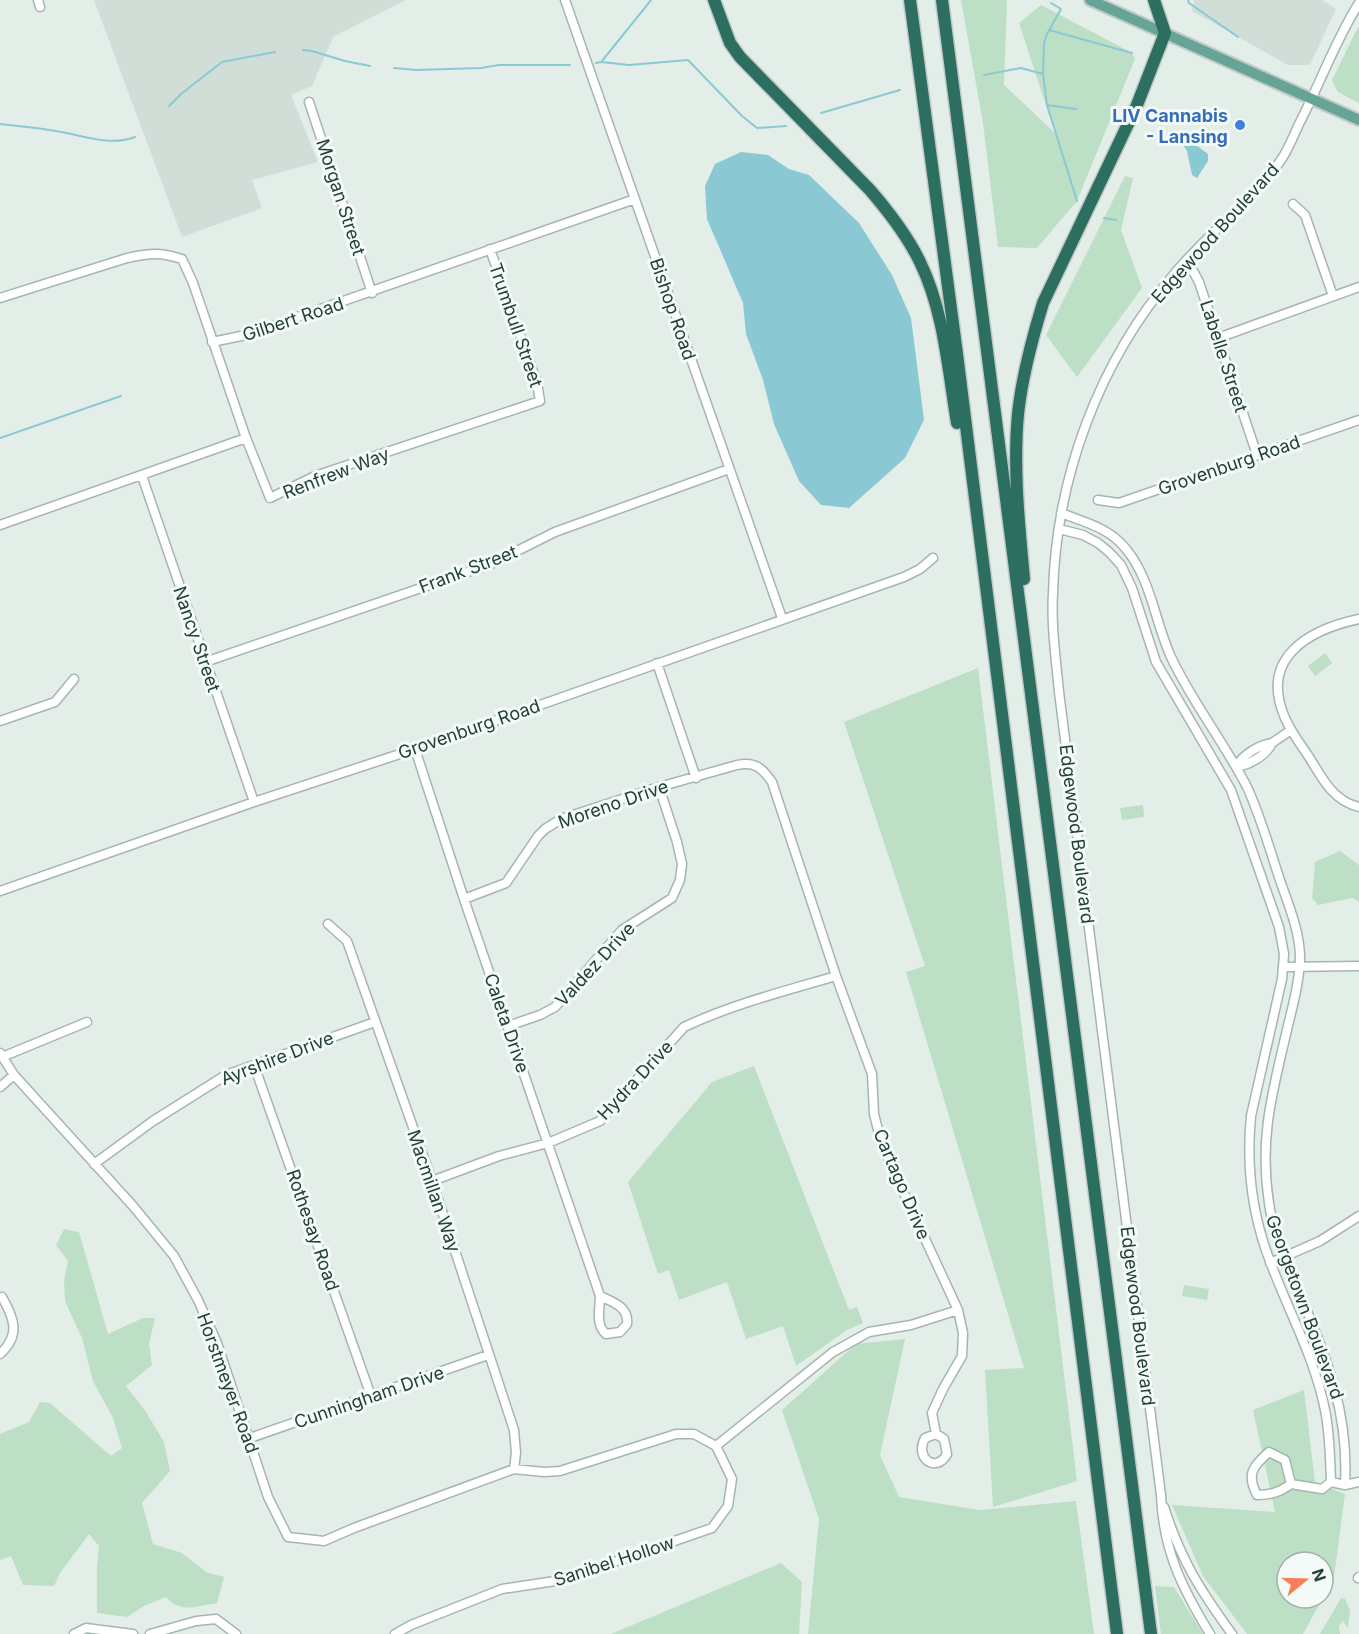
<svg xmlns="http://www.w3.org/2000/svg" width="1359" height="1634" font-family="Inter,sans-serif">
  <rect width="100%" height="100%" fill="#e3eee9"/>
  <path fill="#d1ded8" d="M94,0H406L333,37L312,86L291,95L318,162L252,180L262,208L182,237Z
    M1194,0H1322L1336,9L1310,65H1288L1192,11Z"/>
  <path fill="#bcdfc5" d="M961,0H1007L1004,85L1055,133L1019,23L1041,5L1132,53L1135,59L1077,201L1037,248L998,247L983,123Z
    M1358,27H1359V103L1338,92L1332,80Z
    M1125,176L1133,178L1121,230L1142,288L1077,377L1046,335Z
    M1325,653L1332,663L1315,676L1308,666Z
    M978,668L1077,1481L993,1507L985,1370L1024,1368L906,972L925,966L844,722Z
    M1143,805L1144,817L1122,820L1120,808Z
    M1340,851L1359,865V902L1352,898L1318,905L1312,898L1315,862Z
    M754,1066L849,1310L857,1307L863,1323L847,1330L796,1366L783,1326L746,1339L727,1282L679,1300L669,1270L658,1274L628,1182L712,1082Z
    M64,1229L79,1232L108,1334L143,1318H155L149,1344L152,1365L126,1386L146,1412L164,1442L170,1471L142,1503L153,1544L182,1553L206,1572L224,1577L217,1603C197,1606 180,1614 166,1597L144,1606L127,1617L97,1613V1567L99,1546L89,1534L60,1573L54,1586L23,1585L11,1556L0,1560V1434L29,1422L40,1402L50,1403L111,1456L122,1448L113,1418L93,1381L82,1338L65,1301L64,1280L68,1261L56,1245Z
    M1184,1285L1209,1289L1207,1300L1182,1296Z
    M905,1339L880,1455L899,1497L980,1510L1076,1501L1094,1634H808L819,1519L782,1410L856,1344Z
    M1304,1390L1315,1482L1345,1494L1334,1577L1323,1597V1562H1287V1598H1323L1303,1634H1247L1203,1576L1172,1505L1275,1512L1253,1410Z
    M781,1563L802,1582L799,1634H611Z
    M1155,1586L1174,1587L1203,1634H1161Z
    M1341,1598L1345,1599L1350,1610L1348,1628L1343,1621L1339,1626L1340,1634H1320Z"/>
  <path fill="#8ac9d4" d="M1176,130L1208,154V161L1197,178L1192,175L1187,151L1175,132Z
    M741,152L768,155L789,169L809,175L859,223L892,275L911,318L924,420L905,458L849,508L821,505L799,481L774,424L763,380L746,334L743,303L707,219L705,186L715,164Z"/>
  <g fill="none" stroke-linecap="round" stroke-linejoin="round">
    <path stroke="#8ac9d4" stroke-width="2" d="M1188,0L1189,3L1238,37
      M1049,30L1132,53
      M303,50L312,51L345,61L370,66
      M602,61L651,0
      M596,63L601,62L629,65L688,60L742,116L757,128L786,126
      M394,68L416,70L481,68L499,65H570
      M1043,74L1047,105L1077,201
      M984,75L1021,68L1043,74L1044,43L1047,34L1061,9L1051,3
      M1047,105L1076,109
      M169,106L181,94L222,62L275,52
      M821,113L900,90
      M0,124C19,126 38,128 56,131C82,135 109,147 135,137
      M1104,218L1116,220
      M0,438L121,396"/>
    <defs>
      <path id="minor" d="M38,0L40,7
        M565,0L782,618
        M309,102L372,293
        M1293,204L1305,215L1333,296
        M1184,263L1193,271L1199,282L1257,455
        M0,298L127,258C150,253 160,252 182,259L193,283L246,438L270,498L315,476L540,401L537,383L490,249
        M1218,338L1359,287
        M212,342L246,335L635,199
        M142,476L254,802
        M1098,500L1119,503L1359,420
        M0,525L246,438
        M1059,529L1083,535L1098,543L1109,552L1121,565L1132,588L1156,662L1231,790L1279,927L1284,954L1282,979L1251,1116C1246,1167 1252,1216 1271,1264C1289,1312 1315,1359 1325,1410C1330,1434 1330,1458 1331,1482L1345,1485C1349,1412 1327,1360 1300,1294C1288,1265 1273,1235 1269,1203C1259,1140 1272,1094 1286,1034C1292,1008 1300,982 1300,955C1299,930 1289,906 1281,883C1270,851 1261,817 1247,787C1224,742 1192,702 1171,657C1155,622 1151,579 1126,549C1110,528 1084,522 1061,513
        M1359,619C1308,630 1259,658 1285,718C1291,732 1301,745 1309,757C1322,778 1333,801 1359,807
        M205,662L491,564L555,532L729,469
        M657,663L696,778
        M0,721L55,702L74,679
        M1272,743C1267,755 1249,765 1236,767C1242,755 1259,745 1272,743Z
        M1272,743L1291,730
        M415,749L464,899L600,1296C600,1308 595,1325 606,1334L620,1332L627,1324C629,1307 613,1302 600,1296
        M0,891L254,802L415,749L904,577L920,569L933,558
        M464,899L506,883L538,836L545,829L561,819L659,787L737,765C755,761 762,768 772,782L836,976L872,1074L874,1114L882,1146L958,1310L963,1333L962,1356L943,1389L932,1413L936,1434L944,1439L947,1454C936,1474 914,1458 925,1438L936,1434
        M328,924L347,941L432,1181L514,1430L516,1453L514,1469
        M1284,967L1359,966
        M508,1026L540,1015L555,1007L622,930L672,898L680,880L682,864L677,842L659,787
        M0,1053L14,1075L133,1206L174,1256L198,1300L217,1343L268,1497L288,1537L324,1541L354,1528L514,1469L544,1472L560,1471L676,1434H694L716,1446
        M2,1057L87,1022
        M254,1065L371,1396
        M0,1087L14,1075
        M94,1164L153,1121L226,1075L375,1022
        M432,1181L499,1156L548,1143L600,1121L684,1027C733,1004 785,991 836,976
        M1270,1263L1320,1241L1359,1216
        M0,1354C21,1335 14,1318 2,1297
        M250,1438L488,1355
        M716,1446L833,1352L869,1332L911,1325L958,1310
        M1291,1484C1280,1492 1271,1495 1257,1495C1246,1474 1253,1466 1269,1452L1285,1460L1291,1484L1322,1489L1331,1482
        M1345,1485L1359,1482
        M1164,1507C1181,1560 1200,1590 1232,1634
        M1358,1578L1359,1577
        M74,1634L86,1628L133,1634
        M150,1634L196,1621L216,1619L236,1634
        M395,1634L411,1625L502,1589L562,1580L712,1528L728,1506L732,1479L716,1446
        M1210,1634C1182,1588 1163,1550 1161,1495L1059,692C1056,659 1051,626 1053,593C1056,477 1099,361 1175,273C1207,234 1256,198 1283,157C1289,147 1294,135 1299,124C1320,84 1335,41 1359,3"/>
      <path id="major" d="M1090,0L1359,120"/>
      <path id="highway" d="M714,0L730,43L740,57L870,190C889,212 907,235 920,262C944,311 948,369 957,423
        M910,0L957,354L1117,1634
        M942,0C1013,545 1081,1089 1151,1634
        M1024,579C1019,525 1013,468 1018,414C1022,376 1032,339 1043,303L1137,105L1165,33L1154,0"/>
    </defs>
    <use href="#minor" stroke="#a5b6b0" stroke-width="11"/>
    <use href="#major" stroke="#c1cac7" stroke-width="14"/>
    <use href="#highway" stroke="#c1cac7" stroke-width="15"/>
    <use href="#minor" stroke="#fff" stroke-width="8"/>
    <use href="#major" stroke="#66a595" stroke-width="10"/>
    <use href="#highway" stroke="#2c6e60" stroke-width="12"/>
  </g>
  <circle fill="#3f7fe0" stroke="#f4faf7" stroke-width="2" cx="1240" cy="125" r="6"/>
  <g text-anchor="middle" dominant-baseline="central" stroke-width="6" stroke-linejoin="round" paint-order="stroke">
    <g font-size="18" font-weight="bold" fill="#366cbe" stroke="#f4faf7" text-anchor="end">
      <text x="1228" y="115">LIV Cannabis<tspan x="1228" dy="21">- Lansing</tspan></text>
    </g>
    <g font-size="18" fill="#224038" stroke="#f4faf7">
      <text transform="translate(341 197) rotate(72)">Morgan Street</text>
      <text transform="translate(1215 233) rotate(-48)">Edgewood Boulevard</text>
      <text transform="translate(673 309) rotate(71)">Bishop Road</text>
      <text transform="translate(293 319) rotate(-18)">Gilbert Road</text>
      <text transform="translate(516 325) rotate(71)">Trumbull Street</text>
      <text transform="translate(1224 356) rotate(72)">Labelle Street</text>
      <text transform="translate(1229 465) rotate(-19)">Grovenburg Road</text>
      <text transform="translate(336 473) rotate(-21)">Renfrew Way</text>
      <text transform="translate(468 569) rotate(-21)">Frank Street</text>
      <text transform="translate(197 639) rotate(71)">Nancy Street</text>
      <text transform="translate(469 729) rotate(-19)">Grovenburg Road</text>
      <text transform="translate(613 804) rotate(-19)">Moreno Drive</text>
      <text transform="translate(1077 834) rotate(83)">Edgewood Boulevard</text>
      <text transform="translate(595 964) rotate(-47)">Valdez Drive</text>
      <text transform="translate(507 1023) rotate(71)">Caleta Drive</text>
      <text transform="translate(277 1058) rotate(-21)">Ayrshire Drive</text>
      <text transform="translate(635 1080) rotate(-47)">Hydra Drive</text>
      <text transform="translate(902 1184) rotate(67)">Cartago Drive</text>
      <text transform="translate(434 1191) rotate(71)">Macmillan Way</text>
      <text transform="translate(313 1230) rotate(71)">Rothesay Road</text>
      <text transform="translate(1305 1307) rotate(70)">Georgetown Boulevard</text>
      <text transform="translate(1138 1316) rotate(83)">Edgewood Boulevard</text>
      <text transform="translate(228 1383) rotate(70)">Horstmeyer Road</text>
      <text transform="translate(369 1397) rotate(-19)">Cunningham Drive</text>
      <text transform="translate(614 1561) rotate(-18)">Sanibel Hollow</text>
    </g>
  </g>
  <g transform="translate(1305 1580) rotate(71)"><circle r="28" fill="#f4faf7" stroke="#a0b0ab" stroke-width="1.5"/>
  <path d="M0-4.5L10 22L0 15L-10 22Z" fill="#f77f58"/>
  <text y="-9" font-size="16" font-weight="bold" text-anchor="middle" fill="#224038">N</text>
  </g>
</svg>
